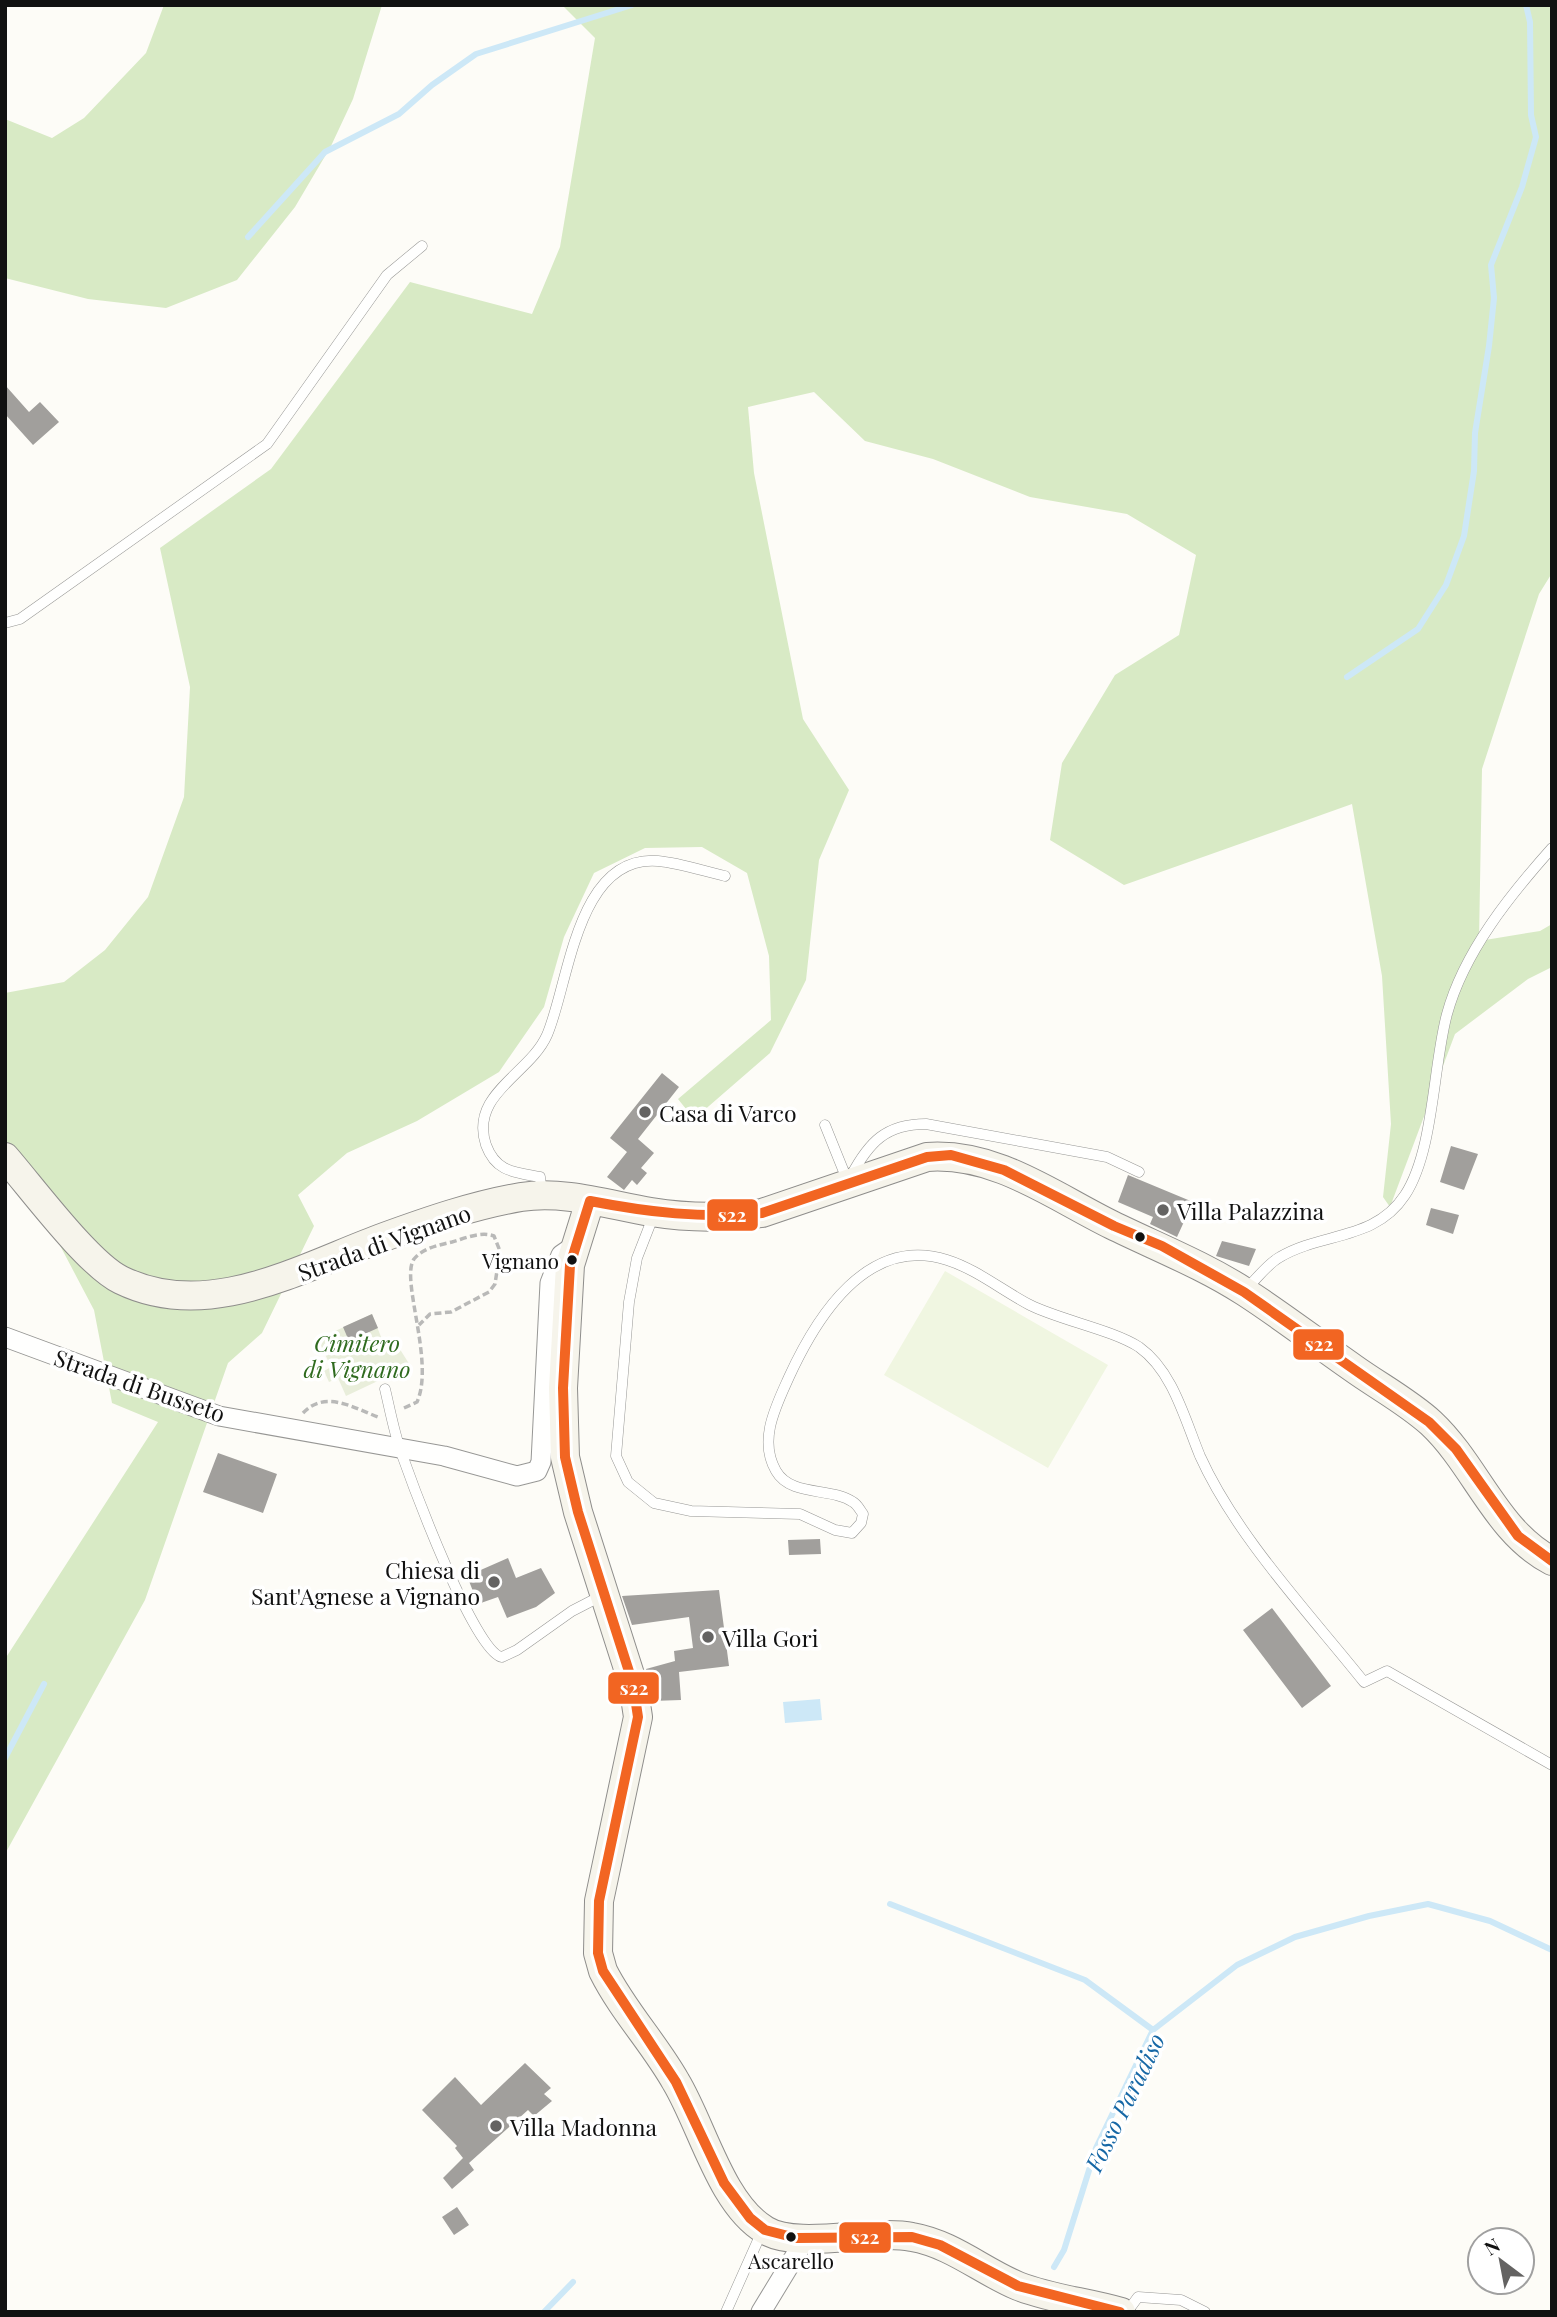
<svg xmlns="http://www.w3.org/2000/svg" width="1557" height="2317" font-family="'Playfair Display',serif">
  <rect width="100%" height="100%" fill="#fdfcf7"/>
  <path fill="#d8eac5" d="M164,5H382L353,99L331,146L295,207L237,280L166,308L88,299L5,278V119L52,138L84,118L146,53Z
    M562,5H1552V573L1539,594L1482,769L1479,941L1540,931L1552,924V967L1528,979L1455,1034L1390,1207L1383,1197L1391,1124L1382,976L1352,804L1124,885L1050,840L1062,763L1115,675L1179,635L1196,555L1127,514L1030,497L933,459L865,441L814,392L748,407L754,473L803,719L849,790L819,860L806,980L770,1053L694,1119L678,1099L771,1020L769,956L747,873L702,847L645,848L594,873L564,937L544,1007L499,1072L417,1121L347,1153L298,1195L314,1226L262,1333L228,1363L145,1600L5,1854V1659L158,1422L112,1403L94,1310L5,1141V993L64,982L105,950L148,897L184,797L190,687L160,548L271,469L410,282L532,314L560,247L595,38Z"/>
  <path fill="#e9eedb" d="M372,1314L385,1347L396,1343L413,1370L401,1375L399,1371L346,1396L338,1378L329,1382L324,1371L331,1367L318,1339Z"/>
  <path fill="#f0f6e1" d="M945,1271L1108,1365L1048,1468L884,1375Z"/>
  <path fill="#cde8f7" d="M820,1699L822,1720L785,1723L783,1702Z"/>
  <g fill="none" stroke-linecap="round" stroke-linejoin="round">
    <path stroke="#cde8f7" stroke-width="6" d="M248,237L325,152L399,114L432,85L476,54L632,5
      M1347,677L1418,629L1446,585L1464,536L1474,471L1475,433L1489,346L1494,298L1491,265L1522,187L1536,137L1531,115L1530,22L1526,5
      M5,1758L44,1684
      M890,1904L1085,1980L1153,2030
      M1054,2267L1064,2250L1096,2148L1153,2030L1237,1965L1295,1937L1369,1916L1428,1904L1490,1921L1552,1950
      M544,2312L573,2282"/>
  </g>
  <path fill="#a19f9c" d="M5,385L29,412L40,402L59,422L33,445L5,414Z
    M662,1073L679,1087L638,1139L654,1153L641,1168L647,1173L637,1185L632,1180L624,1190L607,1177L627,1152L610,1138Z
    M1451,1146L1478,1154L1464,1190L1440,1182Z
    M1128,1175L1193,1202L1177,1237L1150,1224L1153,1217L1118,1202Z
    M1431,1208L1459,1215L1453,1234L1426,1225Z
    M1222,1241L1256,1249L1249,1266L1216,1256Z
    M372,1314L378,1328L349,1341L343,1327Z
    M218,1453L277,1474L263,1513L203,1492Z
    M820,1539L821,1554L789,1555L788,1540Z
    M508,1558L516,1578L541,1568L555,1593L536,1607L507,1618L498,1597L478,1604L467,1576Z
    M719,1590L729,1666L679,1672L681,1700L652,1701L646,1669L675,1661L674,1651L693,1648L689,1617L632,1625L622,1596Z
    M1272,1608L1331,1686L1302,1708L1243,1630Z
    M525,2063L551,2088L544,2094L552,2101L534,2116L528,2110L469,2163L474,2170L452,2189L443,2178L463,2158L455,2148L457,2146L422,2110L455,2077L481,2105Z
    M457,2207L469,2225L454,2235L442,2217Z"/>
  <g fill="none" stroke-linecap="round" stroke-linejoin="round">
    <defs>
      <path id="lane" d="M5,623L20,619L267,444L387,275L422,246
        M825,1125L848,1182
        M851,1176C869,1142 886,1124 926,1124L1107,1157L1139,1172
        M542,1195L540,1177C514,1172 496,1172 486,1145C469,1094 530,1074 547,1035C569,985 576,854 658,861C680,863 703,871 725,876
        M653,1217L637,1258L629,1302L616,1456L628,1482L654,1503L691,1511L800,1514L835,1530L852,1533L861,1523L863,1514C860,1510 857,1504 853,1502C831,1487 791,1497 776,1471C758,1440 776,1406 789,1377C817,1316 868,1235 947,1260C976,1269 1003,1291 1030,1305C1060,1320 1113,1330 1139,1347C1173,1371 1185,1420 1200,1456C1236,1536 1309,1613 1364,1682L1387,1671L1552,1765
        M1245,1290C1256,1280 1267,1264 1280,1257C1322,1232 1375,1241 1405,1195C1434,1151 1433,1065 1447,1014C1464,952 1510,895 1552,848
        M385,1389C390,1410 394,1432 401,1452C412,1483 475,1654 502,1657L517,1650L572,1611L603,1595
        M726,2312L763,2229
        M1127,2312L1138,2297L1181,2300L1205,2312"/>
      <path id="street" d="M5,1337L219,1416L444,1456L517,1476L537,1471L541,1462L550,1283L561,1255L574,1246
        M761,2312L806,2238"/>
      <path id="secondary" d="M5,1157C32,1188 88,1264 121,1280C209,1323 302,1267 384,1237C428,1221 474,1205 521,1197C564,1190 609,1205 651,1212C688,1218 726,1218 762,1213L927,1157C996,1152 1053,1196 1112,1225C1157,1247 1203,1265 1245,1292C1282,1316 1317,1343 1353,1368C1378,1386 1408,1402 1431,1423C1476,1465 1496,1532 1552,1561
        M590,1201L570,1265L563,1388L565,1457L578,1512L633,1684L638,1717L599,1901L598,1953L603,1971C623,2011 654,2043 676,2082C702,2125 721,2204 765,2230C797,2250 872,2229 912,2237C952,2244 982,2271 1018,2286C1051,2299 1087,2302 1121,2312"/>
    </defs>
    <use href="#lane" stroke="#979795" stroke-width="11"/>
    <use href="#street" stroke="#979795" stroke-width="21"/>
    <use href="#secondary" stroke="#8e8d8b" stroke-width="30"/>
    <path stroke="#b9b9b8" stroke-width="3.5" stroke-dasharray="7 3.5" stroke-linecap="butt" d="M404,1408L417,1402C435,1362 400,1279 414,1259C423,1248 439,1245 452,1242C466,1238 481,1231 494,1236L500,1251L495,1284L489,1292L451,1312L430,1314L419,1325
      M303,1413C325,1390 352,1407 378,1417"/>
    <use href="#lane" stroke="#fffffe" stroke-width="10"/>
    <use href="#street" stroke="#fffffe" stroke-width="19"/>
    <use href="#secondary" stroke="#f6f4eb" stroke-width="28"/>
    <defs>
      <path id="bus-1" d="M1120,2312L1018,2286L940,2245L912,2237L796,2238L765,2230L750,2218L724,2183L676,2082L603,1971L598,1953L599,1901L638,1717L633,1684L578,1512L565,1457L563,1388L570,1265L590,1201C647,1212 704,1219 762,1213L927,1157L951,1155L1004,1170L1114,1226L1162,1246L1244,1292L1429,1422L1456,1449L1518,1536L1552,1561"/>
    </defs>
    <use href="#bus-1" stroke="#fff" stroke-width="16"/>
    <use href="#bus-1" stroke="#f26522" stroke-width="10"/>
  </g>
  <g fill="#646362" stroke="#fff" stroke-width="2.5">
    <circle cx="645" cy="1112" r="7"/>
    <circle cx="1163" cy="1210" r="7"/>
    <circle cx="494" cy="1582" r="7"/>
    <circle cx="708" cy="1637" r="7"/>
    <circle cx="496" cy="2126" r="7"/>
  </g>
  <g fill="#111" stroke="#fff" stroke-width="2.5">
    <circle cx="1140" cy="1237" r="6"/>
    <circle cx="572" cy="1260" r="6"/>
    <circle cx="791" cy="2237" r="6"/>
  </g>
  <g text-anchor="middle" dominant-baseline="central" stroke-width="7" stroke-linejoin="round" paint-order="stroke">
    <g font-size="21" fill="#111" stroke="#fff" text-anchor="end">
      <text x="559" y="1260">Vignano</text>
      <text x="791" y="2260" text-anchor="middle">Ascarello</text>
    </g>
    <g font-size="23" fill="#111" stroke="#fff" text-anchor="start">
      <text x="659" y="1112">Casa di Varco</text>
      <text x="1177" y="1210">Villa Palazzina</text>
      <text x="480" y="1569" text-anchor="end">Chiesa di<tspan x="480" dy="26">Sant'Agnese a Vignano</tspan></text>
      <text x="722" y="1637">Villa Gori</text>
      <text x="510" y="2126">Villa Madonna</text>
    </g>
    <g font-size="23" fill="#111" stroke="#fff">
      <text transform="translate(384 1242) rotate(-20)">Strada di Vignano</text>
      <text transform="translate(140 1385) rotate(19)">Strada di Busseto</text>
    </g>
    <g font-size="23" font-style="italic" fill="#2f6b1f" stroke="#fff">
      <text x="357" y="1342">Cimitero<tspan x="357" dy="26">di Vignano</tspan></text>
    </g>
    <g font-size="24" font-style="italic" fill="#1768a6" stroke="#fff">
      <text transform="translate(1124 2102) rotate(-64)">Fosso Paradiso</text>
    </g>
  </g>
  <g stroke="#fff" stroke-width="2.5">
    <rect x="706" y="1198" width="53" height="34" rx="7" fill="#f26522"/>
    <rect x="1292" y="1328" width="53" height="33" rx="7" fill="#f26522"/>
    <rect x="607" y="1671" width="53" height="34" rx="7" fill="#f26522"/>
    <rect x="838" y="2221" width="54" height="33" rx="7" fill="#f26522"/>
  </g>
  <g font-size="19" text-anchor="middle" font-weight="bold" fill="#fff">
    <text x="732" y="1222">s22</text>
    <text x="1319" y="1351">s22</text>
    <text x="634" y="1695">s22</text>
    <text x="865" y="2244">s22</text>
  </g>
  <rect width="1557" height="2317" fill="none" stroke="#111111" stroke-width="14"/>
  <g transform="translate(1501 2261) rotate(328)"><circle r="33" fill="#ffffff" stroke="#a0a0a0" stroke-width="2"/>
  <path d="M0-5L12 26L0 18L-12 26Z" fill="#646362"/>
  <text y="-10" font-size="19" font-weight="bold" text-anchor="middle" fill="#111111">N</text>
  </g>
</svg>
